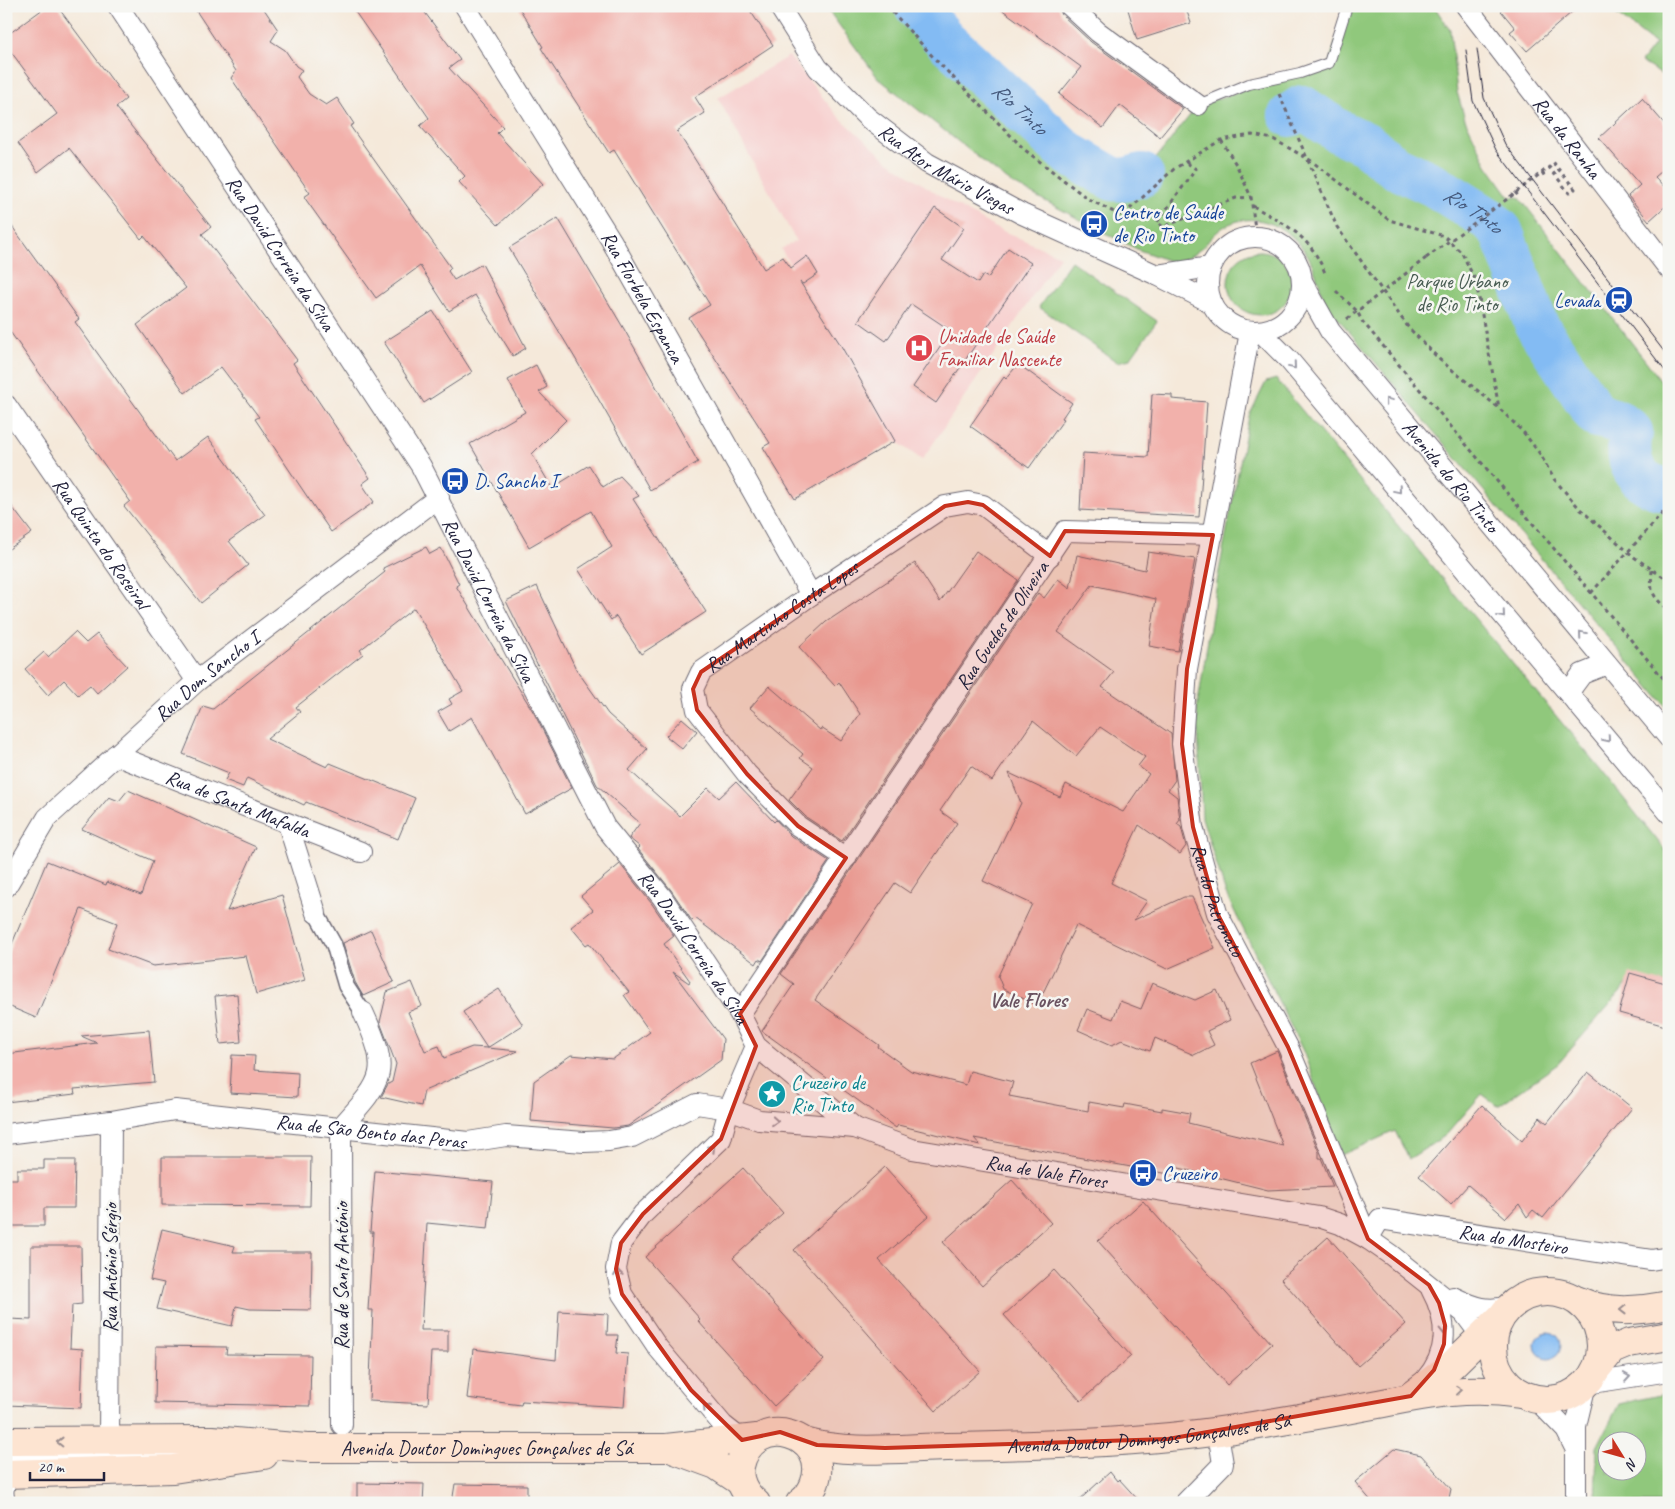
<svg xmlns="http://www.w3.org/2000/svg" width="1675" height="1509" font-family="Caveat,sans-serif">
  <rect width="100%" height="100%" fill="#f6f6f2"/>
  <filter id="ink" filterUnits="userSpaceOnUse"><feTurbulence type="fractalNoise" baseFrequency=".02" numOctaves="2"/><feDisplacementMap in="SourceGraphic" scale="10" xChannelSelector="R" yChannelSelector="G"/><feConvolveMatrix kernelMatrix="1 2 1 2 8 2 1 2 1" color-interpolation-filters="sRGB"/></filter>
  <filter id="wash" filterUnits="userSpaceOnUse"><feTurbulence type="fractalNoise" baseFrequency=".0096" numOctaves="4" result="noise"/><feDisplacementMap in="SourceGraphic" scale="20" xChannelSelector="R" yChannelSelector="G"/><feGaussianBlur stdDeviation="1.12" result="paint"/><feColorMatrix in="noise" values="0 0 0 0 0 0 0 0 0 0 0 0 0 0 0 0 0 1.4 0 .05"/><feComposite in="paint" operator="in"/></filter>
  <g filter="url(#wash)">
    <rect width="100%" height="100%" fill="#f5e9da"/>
    <path fill="#f7d0cf" d="M789,56L837,115L888,161L945,199L994,227L1060,256L922,460L896,441L781,249L796,241L718,98Z"/>
    <path fill="#90c87c" stroke="#59755c" fill-rule="evenodd" d="M825,6H938L983,60L1070,133L1112,158L1154,161L1198,105L1329,63L1347,6H1434L1450,30L1457,92L1465,119L1487,165L1510,197H1519L1669,391V710L1325,303C1320,288 1316,270 1308,256C1291,228 1258,210 1227,225C1214,232 1209,242 1198,251C1192,256 1182,260 1175,263L1139,250L1103,232L1008,181L878,78Z
      M1606,6H1657L1669,14V79L1641,62L1655,44Z
      M1228 283a32 32 0 1 1 64 0a32 32 0 1 1-64 0Z
      M1071,261L1157,321L1130,359L1117,362L1039,307Z
      M1276,379L1597,765L1669,855V983L1631,980L1558,1064L1498,1106L1482,1094L1446,1135L1409,1159L1395,1131L1341,1155L1303,1051L1226,894L1202,818L1197,709L1218,576L1249,416L1266,382Z
      M1669,1393V1503H1595L1597,1447L1619,1404ZM1608,1442H1638V1472H1608Z"/>
    <path fill="#83bbf3" stroke="#526e97" d="M1535 1345a13 13 0 1 1 26 0a13 13 0 1 1-26 0Z"/>
    <g fill="none" stroke-linecap="round" stroke-linejoin="round">
      <g stroke="#83bbf3" stroke-width="44">
        <path id="s1" d="M916,6L946,41L1068,153L1113,179L1124,180L1142,175"/>
        <path id="s2" d="M1290,115L1302,107L1338,131L1366,144L1395,167L1434,185L1490,220L1501,231L1537,326L1597,416C1611,419 1622,421 1631,432C1625,463 1635,485 1669,490"/>
      </g>
    </g>
    <g id="blocks">
      <path fill="#f2b1ab" d="M47,6H57L126,99L116,107L211,227L202,234L297,360L293,363L370,478L362,484L374,502L331,532L255,419L259,417L221,367L185,393L137,325L186,288L144,236L141,239L69,148L38,172L18,143L57,114L6,45V36Z
        M193,6H262L278,30L271,41L285,50L296,66L302,70L297,77L309,94L326,105L337,98L354,124L350,126L451,268L448,271L454,280L482,264L526,348L513,356L475,295L449,311L420,266L376,298L304,197L310,193L231,78L236,71Z
        M351,6H420L460,60L449,68L503,127L497,133L543,184L498,225L459,182L465,176L420,126L429,118Z
        M518,6H747L773,45L695,97L705,113L677,131L764,269L783,257L791,268L807,256L818,274L803,284L800,282L840,344L895,441L795,499L763,447L770,443L689,318L710,305L614,150L609,153L541,48L543,47Z
        M997,6H1058L1062,15L1091,42L1183,109L1160,137L1120,105L1103,128L1059,94L1081,67Z
        M1127,6H1185L1191,23L1137,40Z
        M1497,6H1579L1527,51L1510,32L1515,28Z
        M1642,98L1669,129V165L1655,177L1669,192V203L1649,221L1628,196L1640,185L1599,138Z
        M935,208L964,228L942,260L978,283L983,275L988,278L1008,248L1031,263L936,403L913,387L947,337L942,334L947,328L911,304L886,341L858,321Z
        M6,218L79,319L75,322L175,461L208,437L265,515L229,541L248,565L201,603L124,506L130,501L6,326Z
        M558,218L624,329L698,462L650,490L575,358L509,248Z
        M433,311L472,372L424,403L384,342Z
        M1018,364L1072,403L1062,418L1064,419L1029,468L970,426L1004,377L1006,379Z
        M536,365L547,387L539,392L566,420L532,454L552,488L589,465L603,487L620,476L639,496L633,499L706,612L641,654L616,616L611,620L578,569L612,547L591,511L529,547L470,444L525,412L508,380Z
        M1152,394L1172,395V399L1207,402L1199,517L1080,510L1083,453L1148,457Z
        M6,499L32,533L6,551Z
        M426,547L430,554L441,548L459,584L456,586L534,713L572,788L525,814L472,717L449,731L438,712L452,704L449,699L463,691L414,608L360,650L363,654L296,707L300,712L267,739L327,767L330,763L415,798L398,839L306,802L304,805L247,778L243,787L225,780L229,773L183,754L203,706L213,709L385,572L383,568Z
        M976,551L1018,580L842,841L806,817L789,800L813,767L800,758L803,754L750,708L769,686L820,730L821,728L841,741L860,714L839,682L835,686L799,647L826,622L915,563L940,602Z
        M1148,552L1195,559L1178,651L1149,646L1156,599L1092,585L1058,632L1114,672L1102,687L1171,734L1175,780L1168,790L1177,797L1180,820L1177,824L1181,827L1186,846L1180,854L1139,825L1111,883L1147,901L1134,920L1184,897H1192L1215,948L1167,969L1076,925L1037,1005L1003,989L998,976L1032,904L983,881L1021,803L1009,773L1060,797L1066,784L1123,812L1149,774L1138,766L1145,757L1100,727L1076,756L1033,721L992,781L971,766L940,811L957,823L910,893L895,883L815,1000L879,1045L878,1047L911,1071L966,1085L970,1071L1013,1082L1009,1096L1088,1111L1089,1102L1124,1108L1125,1104L1162,1111V1108L1190,1113L1188,1123L1283,1146L1250,1063L1277,1051L1319,1152V1158H1321L1333,1187L1268,1190L1171,1166L1169,1174L974,1138L980,1145L898,1125L896,1128L762,1031L794,984L781,974L1038,593L1044,598L1058,579L1070,588L1077,555L1145,570Z
        M537,586L576,669L608,714L647,749L629,770L680,816L708,788L719,798L736,782L774,822L776,820L791,836L829,861L762,961L759,959L756,964L695,918L692,921L671,890L638,849L640,847L629,838L640,823L597,785L506,601Z
        M75,632L86,643L97,634L127,666L97,693L90,685L78,695L64,680L48,695L25,669L44,652L48,657Z
        M682,718L697,731L682,749L666,736Z
        M128,790L256,847L227,911L282,895L305,980L256,994L246,956L153,966L108,949L117,923L81,909L36,1018L6,1005V958L47,861L106,885L107,882L141,895L153,861L82,829L109,797L119,801Z
        M620,864L652,904L674,936L664,944L690,981L689,983L673,972L723,1039L721,1060L628,1126L613,1128L531,1121L534,1081L571,1055L613,1059L650,1032L624,995L629,992L589,943L586,945L571,927L593,910L581,896Z
        M371,930L394,982L363,996L355,982L343,943Z
        M1630,973L1669,984V1027L1619,1013Z
        M412,982L422,1006L408,1012L425,1051L439,1046L444,1058L472,1047L487,1048L463,1012L499,989L523,1025L487,1048L518,1051L424,1091L421,1106L381,1097L388,1084L392,1082L396,1064L380,1022L387,992Z
        M1152,983L1195,1000L1217,990L1230,1020L1207,1031L1214,1045L1194,1055L1155,1038L1150,1051L1122,1040L1112,1045L1078,1030L1087,1009L1113,1019L1120,1001L1141,1009Z
        M237,994L241,1042L220,1044L215,996Z
        M149,1030L154,1082L74,1089L75,1094L6,1102V1054L97,1043L81,1036Z
        M232,1055L255,1056L254,1070L298,1073L297,1097L230,1093Z
        M1588,1072L1632,1108L1543,1218L1533,1210L1527,1217L1519,1204L1506,1218L1468,1185L1451,1204L1419,1176L1482,1105L1522,1141L1540,1117L1547,1123Z
        M162,1157H311L310,1206L162,1205Z
        M44,1160H75L74,1208H44V1226H6V1179H17V1169H44Z
        M885,1167L929,1216L879,1260L980,1371L936,1411L794,1250Z
        M743,1168L783,1213L733,1258L824,1360L774,1406L698,1321L700,1319L645,1257Z
        M375,1171L493,1182L488,1229L427,1223L421,1330H448V1352H431L428,1404L369,1401L373,1310H368L373,1232H370Z
        M1012,1180L1051,1223L982,1286L943,1242Z
        M1143,1201L1272,1344L1227,1385L1098,1241Z
        M162,1229L235,1246L233,1252H312L311,1310L250,1309L236,1306L232,1326L157,1309L164,1283L150,1280Z
        M1328,1237L1406,1324L1358,1366L1281,1279Z
        M31,1246H81L82,1304L72,1305L70,1348L83,1349L81,1408L6,1405L9,1319L31,1320Z
        M1054,1270L1131,1356L1081,1401L1004,1315Z
        M559,1311L608,1314L607,1335H618L616,1353L628,1354L624,1407L522,1401L521,1405L467,1398L473,1349L556,1360Z
        M156,1346L227,1347L226,1354L311,1355L310,1406L155,1403Z
        M1394,1449L1421,1455L1451,1489L1448,1503H1373L1355,1482Z
        M1110,1472L1117,1481L1119,1479L1141,1503H1076Z
        M357,1483L424,1484L423,1503H357Z
        M455,1484L527,1485V1503H452Z"/>
    </g>
  </g>
  <g filter="url(#ink)">
    <use href="#blocks" fill-opacity="0" stroke="#6c6873" stroke-width="1"/>
    <g fill="none" stroke-linecap="round" stroke-linejoin="round">
      <defs>
        <path id="service" d="M1198,105L1249,84L1300,73L1329,63L1347,6
          M11,1503C6,1493 9,1485 14,1476"/>
        <path id="pedestrian" d="M316,913L334,945L346,986L363,1012"/>
        <g id="minor">
          <path id="s3" d="M118,6L421,466L605,827L662,897L740,1014L756,1046L855,1128"/>
          <path id="s4" d="M465,6L611,240L811,595"/>
          <path id="s5" d="M779,6L818,68L868,118L927,163L1022,214L1157,275L1212,303"/>
          <path d="M1070,6L1098,32L1198,105"/>
          <path id="s6" d="M1466,6L1669,269"/>
          <circle cx="1255" cy="284" r="47"/>
          <path d="M1157,275L1211,267"/>
          <path id="s7" d="M1303,283L1330,331L1669,738"/>
          <path d="M1260,331L1289,360L1669,813"/>
          <path id="s8" d="M1250,332L1187,669L1182,744L1193,827L1217,913L1288,1047L1368,1239"/>
          <path id="s9" d="M6,405L197,681"/>
          <path d="M1568,693L1582,674L1607,664"/>
          <path id="s10" d="M115,755L361,852"/>
          <path d="M288,824L316,913"/>
          <path id="s11" d="M846,858L798,826L747,774L697,710L693,689L701,672L811,595L945,506L968,502L983,505L1050,556"/>
          <path id="s12" d="M6,887L47,818L197,681L439,497"/>
          <path id="s13" d="M740,1014L1065,531L1213,535"/>
          <path d="M111,1121L109,1441L113,1450L121,1455H202"/>
          <path id="s14" d="M6,1134L111,1121L175,1110L468,1142L506,1136L584,1142L609,1141L632,1137L697,1104L729,1109L759,1120L855,1128L912,1149L1319,1217L1340,1224L1368,1239L1391,1255L1464,1313L1493,1352"/>
          <path id="s15" d="M1368,1239L1380,1219L1651,1260L1669,1257"/>
          <path d="M1453,1297C1474,1307 1489,1313 1511,1305"/>
          <path d="M1425,1380C1450,1352 1448,1320 1431,1289"/>
          <path d="M1537,1400L1566,1430L1575,1448"/>
          <path d="M342,1425L341,1127C384,1079 391,1073 363,1012"/>
          <path d="M742,1440L723,1425L658,1348L622,1294L616,1269L621,1243L643,1214L721,1139L729,1109L756,1046"/>
          <path d="M6,1463L12,1460H90L101,1453L109,1441"/>
          <path d="M1185,1503L1223,1464L1218,1433"/>
          <path d="M1576,1503V1426L1586,1384L1669,1371"/>
        </g>
        <g id="secondary">
          <circle cx="1547" cy="1346" r="54"/>
          <path d="M1579,1301C1608,1314 1638,1311 1669,1305"/>
          <path d="M1597,1368L1612,1350L1629,1343L1669,1336"/>
          <path d="M1412,1395L1452,1365L1500,1318"/>
          <path id="s16" d="M6,1441L212,1440L307,1448H666L757,1438"/>
          <path id="s17" d="M804,1442C848,1455 901,1448 947,1447C1055,1445 1163,1443 1270,1423C1306,1417 1342,1411 1378,1404C1429,1394 1468,1386 1520,1394"/>
          <path d="M675,1450L716,1465L740,1481"/>
          <path d="M6,1474L173,1469L264,1455"/>
          <path d="M756,1503C745,1494 737,1480 740,1466C753,1408 834,1434 814,1485C811,1492 806,1499 800,1503"/>
        </g>
      </defs>
      <use href="#service" stroke="#6c6873" stroke-width="12"/>
      <use href="#pedestrian" stroke="#6c6873" stroke-width="18"/>
      <use href="#minor" stroke="#6c6873" stroke-width="22"/>
      <use href="#secondary" stroke="#6c6873" stroke-width="30"/>
      <path stroke="#6c6873" stroke-width="3" stroke-dasharray="4 4" stroke-linecap="butt" d="M887,6L935,59L1025,150L1088,199L1122,216L1174,169L1221,140L1252,135L1273,139L1310,160L1389,220L1444,236L1462,253L1476,282L1499,408
        M1279,94L1337,227L1408,327L1440,360L1499,408L1524,433L1540,454L1554,479L1580,509L1634,557L1669,581
        M1221,140L1237,166L1251,197L1256,237
        M1187,163L1196,169L1157,222L1163,227L1236,198L1251,197
        M1542,172L1545,177
        M1515,192L1519,197
        M1510,197L1549,167L1569,193L1575,189L1554,164L1558,161
        M1253,206C1286,225 1310,235 1325,273
        M1336,291L1357,311L1362,321L1669,685
        M1347,319L1426,258
        M1652,570C1650,594 1652,595 1669,611
        M1591,593L1669,506"/>
      <use href="#service" stroke="#fff" stroke-width="10"/>
      <use href="#pedestrian" stroke="#fff" stroke-width="15"/>
      <use href="#minor" stroke="#fff" stroke-width="20"/>
      <use href="#secondary" stroke="#fde4d1" stroke-width="28"/>
      <path stroke="#22223b" stroke-width="1" d="M1477,49L1484,98L1505,144L1669,358
        M1466,50L1473,101L1496,150L1669,376"/>
      <path stroke="#6c6873" stroke-width="3" stroke-dasharray="4 4" stroke-linecap="butt" d="M1426,258L1510,197"/>
    </g>
    <defs><path id="oneway-chevron" d="M-2-3.5L2.5 0L-2 3.5" fill="none" stroke-width="1.6" stroke-linecap="round" stroke-linejoin="round" transform="scale(1.25)"/></defs>
    <g stroke="#9c9ca7">
      <use href="#oneway-chevron" transform="translate(1293 366) rotate(50)"/>
      <use href="#oneway-chevron" transform="translate(1388 401) rotate(-130)"/>
      <use href="#oneway-chevron" transform="translate(1398 490) rotate(50)"/>
      <use href="#oneway-chevron" transform="translate(1502 615) rotate(50)"/>
      <use href="#oneway-chevron" transform="translate(1582 634) rotate(-130)"/>
      <use href="#oneway-chevron" transform="translate(1607 739) rotate(50)"/>
      <use href="#oneway-chevron" transform="translate(775 1121) rotate(5)"/>
      <use href="#oneway-chevron" transform="translate(712 1148) rotate(-46)"/>
      <use href="#oneway-chevron" transform="translate(618 1273) rotate(-98)"/>
      <use href="#oneway-chevron" transform="translate(1444 1331) rotate(89)"/>
      <use href="#oneway-chevron" transform="translate(1627 1377) rotate(-9)"/>
      <use href="#oneway-chevron" transform="translate(706 1407) rotate(-132)"/>
    </g>
    <g stroke="#9a8d8e">
      <use href="#oneway-chevron" transform="translate(1623 1310) rotate(179)"/>
      <use href="#oneway-chevron" transform="translate(1459 1390) rotate(-6)"/>
      <use href="#oneway-chevron" transform="translate(60 1442) rotate(-179)"/>
    </g>
  </g>
  <path fill="#c8321e" fill-opacity="0.2" stroke="#c8321e" stroke-width="4" stroke-linejoin="round" d="M968,502L983,505L1050,556L1065,531L1213,535L1187,669L1182,744L1193,827L1217,913L1288,1047L1368,1239L1429,1285L1439,1303L1445,1325L1444,1344L1434,1370L1411,1396L1168,1439L885,1448L817,1445L780,1432L742,1440L691,1390L622,1294L616,1269L621,1243L643,1214L721,1139L756,1046L740,1014L846,858L798,826L747,774L697,710L693,689L701,672L945,506Z"/>
  <defs>
    <symbol id="bus-disc" viewBox="-11 -11 22 22"><circle r="9.5" fill="#1a4fb4" stroke="#f6f6f2"/><path d="M-5-6H5V4H4V6H2V4H-2V6H-4V4H-5ZM-3.5-4V0h7V-4ZM-3.5 1.2v1.5H-2V1.2ZM2 1.2v1.5H3.5V1.2Z" fill="#fff"/></symbol>
    <symbol id="station-disc" viewBox="-11 -11 22 22"><circle r="9.5" fill="#1a4fb4" stroke="#f6f6f2"/><path d="M-3-6H3Q5-6 5-4V2Q5 4 3 4L4.5 6H3L1.5 4h-3L-3 6H-4.5L-3 4Q-5 4-5 2V-4Q-5-6-3-6ZM-3.5-4v3h7v-3ZM-3.5 1v1.5H-2V1ZM2 1v1.5H3.5V1Z" fill="#fff"/></symbol>
    <symbol id="hospital-disc" viewBox="-11 -11 22 22"><circle r="9.5" fill="#e0444e" stroke="#f6f6f2"/><path d="M-5-5h3v3.5h4V-5h3V5h-3V1.5h-4V5h-3Z" fill="#fff"/></symbol>
    <symbol id="sight-disc" viewBox="-11 -11 22 22"><circle r="9.5" fill="#0f9aa8" stroke="#f6f6f2"/><path d="M0-6L1.8-2.2L6-1.7L2.9 1.2L3.7 5.4L0 3.3L-3.7 5.4L-2.9 1.2L-6-1.7L-1.8-2.2Z" fill="#fff"/></symbol>
  </defs>
  <g fill-rule="evenodd">
    <use href="#bus-disc" x="1078" y="208" width="32" height="32"/>
    <use href="#station-disc" x="1603" y="284" width="32" height="32"/>
    <use href="#hospital-disc" x="903" y="332" width="32" height="32"/>
    <use href="#bus-disc" x="439" y="465" width="32" height="32"/>
    <use href="#sight-disc" x="756" y="1078" width="32" height="32"/>
    <use href="#bus-disc" x="1127" y="1157" width="32" height="32"/>
  </g>
  <g text-anchor="middle" dominant-baseline="central" stroke-width="5" stroke-linejoin="round" paint-order="stroke">
    <g font-size="20" fill="#22223b" stroke="#f6f6f2">
      <text stroke="none"><textPath href="#s6" startOffset="166">Rua da Ranha</textPath></text>
      <text stroke="none"><textPath href="#s5" startOffset="238">Rua Ator Mário Viegas</textPath></text>
      <text stroke="none"><textPath href="#s3" startOffset="296">Rua David Correia da Silva</textPath></text>
      <text stroke="none"><textPath href="#s4" startOffset="341">Rua Florbela Espanca</textPath></text>
      <text stroke="none"><textPath href="#s7" startOffset="244">Avenida do Rio Tinto</textPath></text>
      <text stroke="none"><textPath href="#s9" startOffset="168">Rua Quinta do Roseiral</textPath></text>
      <text stroke="none"><textPath href="#s3" startOffset="701">Rua David Correia da Silva</textPath></text>
      <text stroke="none"><textPath href="#s11" startOffset="350">Rua Martinho Costa Lopes</textPath></text>
      <text stroke="none"><textPath href="#s13" startOffset="469">Rua Guedes de Oliveira</textPath></text>
      <text stroke="none"><textPath href="#s12" startOffset="294">Rua Dom Sancho I</textPath></text>
      <text stroke="none"><textPath href="#s10" startOffset="132">Rua de Santa Mafalda</textPath></text>
      <text stroke="none"><textPath href="#s8" startOffset="579">Rua do Patronato</textPath></text>
      <text stroke="none"><textPath href="#s3" startOffset="1106">Rua David Correia da Silva</textPath></text>
      <text stroke="none"><textPath href="#s14" startOffset="368">Rua de São Bento das Peras</textPath></text>
      <text stroke="none"><textPath href="#s14" startOffset="1061">Rua de Vale Flores</textPath></text>
      <text stroke="none"><textPath href="#s15" startOffset="158">Rua do Mosteiro</textPath></text>
      <text transform="translate(110 1268) rotate(-90)">Rua António Sérgio</text>
      <text transform="translate(341 1276) rotate(-90)">Rua de Santo António</text>
      <text stroke="none"><textPath href="#s17" startOffset="346">Avenida Doutor Domingos Gonçalves de Sá</textPath></text>
      <text stroke="none"><textPath href="#s16" startOffset="481">Avenida Doutor Domingues Gonçalves de Sá</textPath></text>
    </g>
    <g font-size="20" fill="#164399" stroke="#f6f6f2" text-anchor="start">
      <text x="1113" y="212">Centro de Saúde<tspan x="1113" dy="23">de Rio Tinto</tspan></text>
      <text x="1600" y="300" text-anchor="end">Levada</text>
      <text x="474" y="481">D. Sancho I</text>
      <text x="1162" y="1173">Cruzeiro</text>
    </g>
    <g font-size="20" fill="#485c52" stroke="#f6f6f2">
      <text x="1457" y="281">Parque Urbano<tspan x="1457" dy="23">de Rio Tinto</tspan></text>
    </g>
    <g font-size="20" fill="#be3a42" stroke="#f6f6f2" text-anchor="start">
      <text x="938" y="336">Unidade de Saúde<tspan x="938" dy="23">Familiar Nascente</tspan></text>
    </g>
    <g font-size="20" fill="#0d838f" stroke="#f6f6f2" text-anchor="start">
      <text x="791" y="1082">Cruzeiro de<tspan x="791" dy="23">Rio Tinto</tspan></text>
    </g>
    <g font-size="21" font-style="italic" fill="#44587b" stroke="#f6f6f2">
      <text stroke="none"><textPath href="#s1" startOffset="146">Rio Tinto</textPath></text>
      <text stroke="none"><textPath href="#s2" startOffset="215">Rio Tinto</textPath></text>
    </g>
    <g font-size="21" font-weight="bold" fill="#6b5462" stroke="#f6f6f2">
      <text x="1028" y="1000">Vale Flores</text>
    </g>
  </g>
  <rect width="1675" height="1509" fill="none" stroke="#f6f6f2" stroke-width="25"/>
  <g transform="translate(1622 1456) rotate(127)"><circle r="24" fill="#f6f6f2" stroke="#a1a1a9"/>
  <path d="M0-4L9 19L0 12L-9 19Z" fill="#c8321e"/>
  <text y="-8" font-size="14" font-weight="bold" text-anchor="middle" fill="#22223b">N</text>
  </g>
  <path d="M30 1472v8h74v-8" fill="none" stroke="#22223b" stroke-width="2.5"/>
  <text x="38" y="1472" font-size="15" fill="#22223b" stroke="#f6f6f2" stroke-width="4" paint-order="stroke">20 m</text>
</svg>
